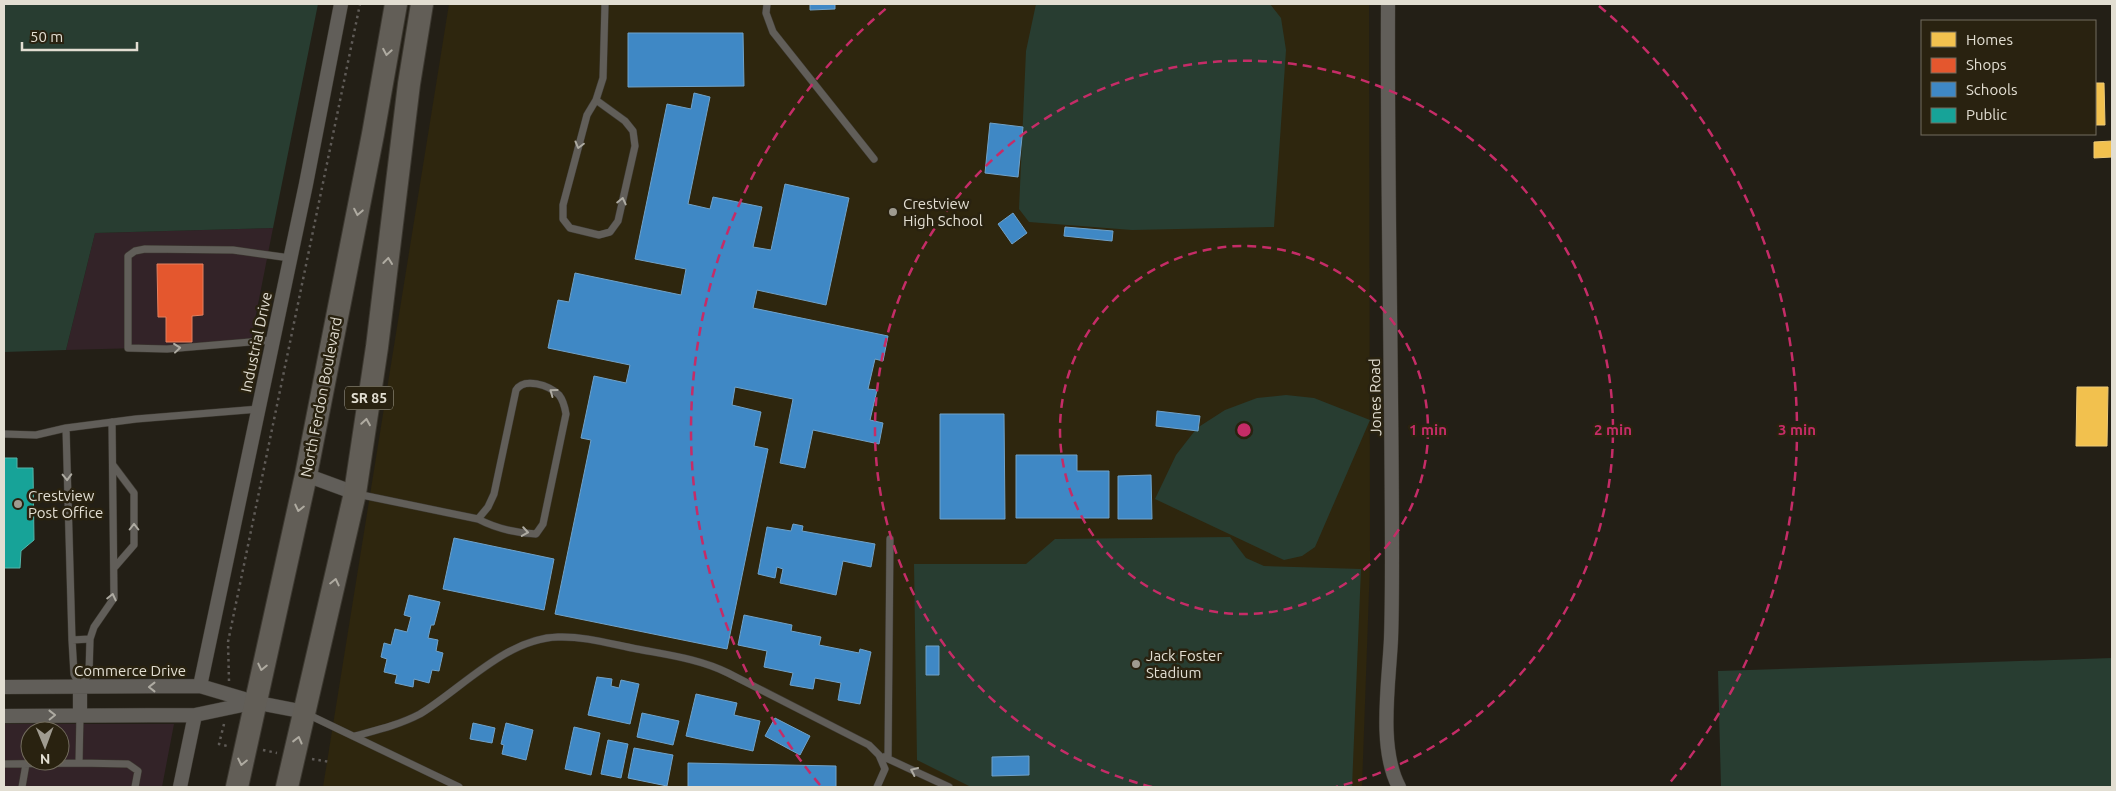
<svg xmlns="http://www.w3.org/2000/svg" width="2116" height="791" font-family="Ubuntu,sans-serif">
  <rect width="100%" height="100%" fill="#231f16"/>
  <path fill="#332328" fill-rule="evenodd" d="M273,228L250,345L66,350L95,233Z
    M4,724H174L162,787H4ZM30,731H60V761H30Z"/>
  <path fill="#2e260e" d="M449,4H1369L1370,564L1362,787H323Z"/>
  <path fill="#283d31" d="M4,4H318L273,228L95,233L66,350L4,352Z
    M1036,4H1270L1281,18L1286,50L1274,227L1132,230L1029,222L1019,209L1026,51Z
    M1286,395L1314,398L1370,420L1315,547L1302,556L1284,560L1155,499L1176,455L1197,428L1225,410L1257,398Z
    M1230,537L1246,558L1264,566L1361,569L1352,787H971L917,760L914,564H1026L1055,539Z
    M2112,658V787H1721L1718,671Z"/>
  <path fill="#f2c14e" stroke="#edca76" d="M2095,83H2104L2105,125H2095Z
    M2112,141V157L2094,158V142Z
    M2077,387H2108L2107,446H2076Z"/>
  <path fill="#e4572e" stroke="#e3805f" d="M157,264H203V315L192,316V342H166V317H158Z"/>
  <path fill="#3f88c5" stroke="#70a2c9" d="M810,4H835V9L810,10Z
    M628,33H743L744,86L628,87Z
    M694,93L710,97L688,204L710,209L713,197L762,207L753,247L771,250L785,184L849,198L826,305L757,290L753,308L888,336L883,361L875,359L868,389L877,390L870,420L883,423L879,444L813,430L805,468L780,463L793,399L735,387L732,405L761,412L754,446L768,449L727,649L555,614L591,440L581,438L594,376L626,383L630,365L548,348L558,300L569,302L575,273L681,295L686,269L635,259L667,104L691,109Z
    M990,123L1023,127L1018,177L985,173Z
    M1013,213L1027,233L1012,244L998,224Z
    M1065,227L1113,231L1112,241L1064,236Z
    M1157,411L1200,416L1198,431L1156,426Z
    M940,414H1004L1005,519H940Z
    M1016,455H1077V471H1109V518H1016Z
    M1151,475L1152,519H1118V476Z
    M793,524L803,526L802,531L875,544L871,567L843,561L836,595L780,583L783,569L777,567L775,578L758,574L767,527L791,531Z
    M454,538L554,559L544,610L443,589Z
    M409,595L440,602L434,625H431L428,638L438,640L436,651L443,653L439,671L432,670L429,683L414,679L413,687L395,683L397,675L384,672L387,659L381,657L384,643L391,645L395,629L407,632L411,617L404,615Z
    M744,615L792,625L791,631L821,637L819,645L859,653L860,649L871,652L860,704L838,700L841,683L815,678L813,689L790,685L793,673L764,667L767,651L738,645Z
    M926,646H939V675H926Z
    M597,677L612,679L611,686L619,688L621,680L639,684L630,724L588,715Z
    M696,694L737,703L734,715L760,721L753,751L686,736Z
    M642,713L679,721L673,745L637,737Z
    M775,718L810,736L800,755L765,736Z
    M473,723L495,728L492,743L470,739Z
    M506,723L533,730L526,760L502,754L504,745L501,744Z
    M574,727L600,733L591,775L565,769Z
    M608,740L628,744L621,778L601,774Z
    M634,748L673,755L667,786L628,778Z
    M1029,756V775L992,776V757Z
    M688,763L836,766V787H688Z"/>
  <path fill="#17a398" stroke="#54b5a9" d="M4,458H17V468H33L34,540L21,551L20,568H4Z"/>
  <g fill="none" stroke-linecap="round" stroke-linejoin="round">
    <defs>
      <path id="lane" d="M767,4L766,13L773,32L874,159
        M596,100L625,121L633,131L635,146L618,221L610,232L599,235L570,228L563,219V205L587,115L596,100L603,78L605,4
        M273,340L167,349L128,348V256L135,251L145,249L233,250L290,258
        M66,428L72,640L74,674L80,687
        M4,434L36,435L66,428L136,419L259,409
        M113,465L134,493V545L114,568
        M357,494L478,519C495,528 517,533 536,534L543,524L566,414C565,408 563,400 559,395C549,385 524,377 516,390L494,494L488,507L478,519
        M72,640L90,639
        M80,687L89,673L90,639L94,627L114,598L112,422
        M307,714L459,787
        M355,736C377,730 399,725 420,714C461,689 507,638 558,637C584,636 611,644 637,649C668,655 700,659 728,673L869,745L879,755L885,769L877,787
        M884,757L949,787
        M888,759L890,539
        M79,763L128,764L138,771L135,787
        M4,764L79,763L80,715
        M22,787L26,764"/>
      <path id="street" d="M1388,4C1387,188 1392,372 1392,557C1392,584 1392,612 1391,639C1389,683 1378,748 1399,787
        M306,475L355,493
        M200,686L306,184L341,4
        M4,687L200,686L254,702L305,712
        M80,715V687
        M4,716L195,715L252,703
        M180,787L195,715"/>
      <path id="primary" d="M237,787L306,475L373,134L396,4
        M287,787L355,493L377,347L409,84L422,4"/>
    </defs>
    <use href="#lane" stroke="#3d3931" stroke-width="8"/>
    <use href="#street" stroke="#3d3931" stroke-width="15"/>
    <use href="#primary" stroke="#3d3931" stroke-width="24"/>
    <path stroke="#5f5b57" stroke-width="2.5" stroke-dasharray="2.5 4" stroke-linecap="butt" d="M229,681L228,642L360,4
      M224,724L219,744L227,746
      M263,750L277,753
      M312,759L330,762"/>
    <use href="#lane" stroke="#615e59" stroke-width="7"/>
    <use href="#street" stroke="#615e59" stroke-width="14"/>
    <use href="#primary" stroke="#625e57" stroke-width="22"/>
  </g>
  <defs><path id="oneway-chevron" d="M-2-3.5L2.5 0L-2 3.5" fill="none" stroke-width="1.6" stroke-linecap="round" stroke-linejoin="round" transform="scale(1.25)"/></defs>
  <g stroke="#afaba1">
    <use href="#oneway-chevron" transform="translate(387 52) rotate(100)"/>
    <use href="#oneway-chevron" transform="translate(358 212) rotate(101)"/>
    <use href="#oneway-chevron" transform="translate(388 261) rotate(-83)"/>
    <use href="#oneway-chevron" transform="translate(366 422) rotate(-81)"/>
    <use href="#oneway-chevron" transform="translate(299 508) rotate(103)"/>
    <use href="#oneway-chevron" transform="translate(335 582) rotate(-77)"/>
    <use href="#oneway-chevron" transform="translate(262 667) rotate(103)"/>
    <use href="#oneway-chevron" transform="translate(298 740) rotate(-76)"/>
    <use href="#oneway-chevron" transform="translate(242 762) rotate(102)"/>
  </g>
  <g stroke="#aeaba2">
    <use href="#oneway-chevron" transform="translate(579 145) rotate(105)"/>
    <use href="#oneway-chevron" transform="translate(622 201) rotate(-77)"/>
    <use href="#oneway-chevron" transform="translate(177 348) rotate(-6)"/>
    <use href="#oneway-chevron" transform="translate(553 392) rotate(-144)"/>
    <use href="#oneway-chevron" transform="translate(67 477) rotate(88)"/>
    <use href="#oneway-chevron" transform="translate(134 527) rotate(-90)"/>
    <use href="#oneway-chevron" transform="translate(525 532) rotate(9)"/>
    <use href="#oneway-chevron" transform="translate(112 597) rotate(-77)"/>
    <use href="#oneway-chevron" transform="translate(152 687) rotate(180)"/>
    <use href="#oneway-chevron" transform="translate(52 715) rotate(-1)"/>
    <use href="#oneway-chevron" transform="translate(914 771) rotate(-155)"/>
  </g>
  <g fill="none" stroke="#c52c67" stroke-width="2.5" stroke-dasharray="9 6">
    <circle cx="1244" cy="430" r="184"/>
    <path d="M1152 787A369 369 0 1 1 1336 787"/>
    <path d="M820 785A553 553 0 0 1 889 6M1599 6A553 553 0 0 1 1668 785"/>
  </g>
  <g fill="#9f9b90" stroke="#292210" stroke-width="2">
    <circle cx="893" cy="212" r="5"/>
    <circle cx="18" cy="504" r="5"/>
    <circle cx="1136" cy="664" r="5"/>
  </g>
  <g text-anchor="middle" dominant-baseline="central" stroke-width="5" stroke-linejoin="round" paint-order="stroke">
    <rect fill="#292210" stroke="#aaa698" stroke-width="1" x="345" y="386.5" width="48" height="23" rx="4"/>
    <g font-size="14" font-weight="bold" fill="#e2ded2">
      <text x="369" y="398">SR 85</text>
    </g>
    <g font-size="15" fill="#e2ded2" stroke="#292210" text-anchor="start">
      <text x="903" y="203">Crestview<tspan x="903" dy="17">High School</tspan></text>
      <text x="28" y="495">Crestview<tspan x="28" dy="17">Post Office</tspan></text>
      <text x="1146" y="655">Jack Foster<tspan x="1146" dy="17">Stadium</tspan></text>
    </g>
    <g font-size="15" fill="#e2ded2" stroke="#292210">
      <text transform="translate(256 342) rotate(-78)">Industrial Drive</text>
      <text transform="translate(321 397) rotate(-79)">North Ferdon Boulevard</text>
      <text transform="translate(1375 397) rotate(-91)">Jones Road</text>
      <text x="130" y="670">Commerce Drive</text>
    </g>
  </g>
  <circle cx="1244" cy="430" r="8" fill="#c52c67" stroke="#292210" stroke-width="2.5"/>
  <g font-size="15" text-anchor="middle" font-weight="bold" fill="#c52c67" stroke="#292210" stroke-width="5" stroke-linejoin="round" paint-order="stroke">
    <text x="1428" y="435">1 min</text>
    <text x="1613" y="435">2 min</text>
    <text x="1797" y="435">3 min</text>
  </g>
  <rect width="2116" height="791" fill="none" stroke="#e2ded2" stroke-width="10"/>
  <rect x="1921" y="20" width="175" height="115" fill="#292210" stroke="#736d5e"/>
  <rect x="1931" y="32" width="25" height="15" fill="#f2c14e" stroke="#736d5e"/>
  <text x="1966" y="45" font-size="15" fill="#e2ded2">Homes</text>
  <rect x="1931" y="58" width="25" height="15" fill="#e4572e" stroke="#736d5e"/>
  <text x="1966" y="70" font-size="15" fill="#e2ded2">Shops</text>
  <rect x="1931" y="82" width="25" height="15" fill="#3f88c5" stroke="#736d5e"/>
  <text x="1966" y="95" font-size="15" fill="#e2ded2">Schools</text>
  <rect x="1931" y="108" width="25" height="15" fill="#17a398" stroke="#736d5e"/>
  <text x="1966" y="120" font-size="15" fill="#e2ded2">Public</text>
  <g transform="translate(45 746) rotate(179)"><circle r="24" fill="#292210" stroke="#736d5e"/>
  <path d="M0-4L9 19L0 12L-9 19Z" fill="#9f9b90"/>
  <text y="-8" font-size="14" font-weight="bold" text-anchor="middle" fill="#e2ded2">N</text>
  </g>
  <path d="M22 42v8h115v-8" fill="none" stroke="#e2ded2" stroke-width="2.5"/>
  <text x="30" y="42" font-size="15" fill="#e2ded2" stroke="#292210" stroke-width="4" paint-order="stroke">50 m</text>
</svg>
